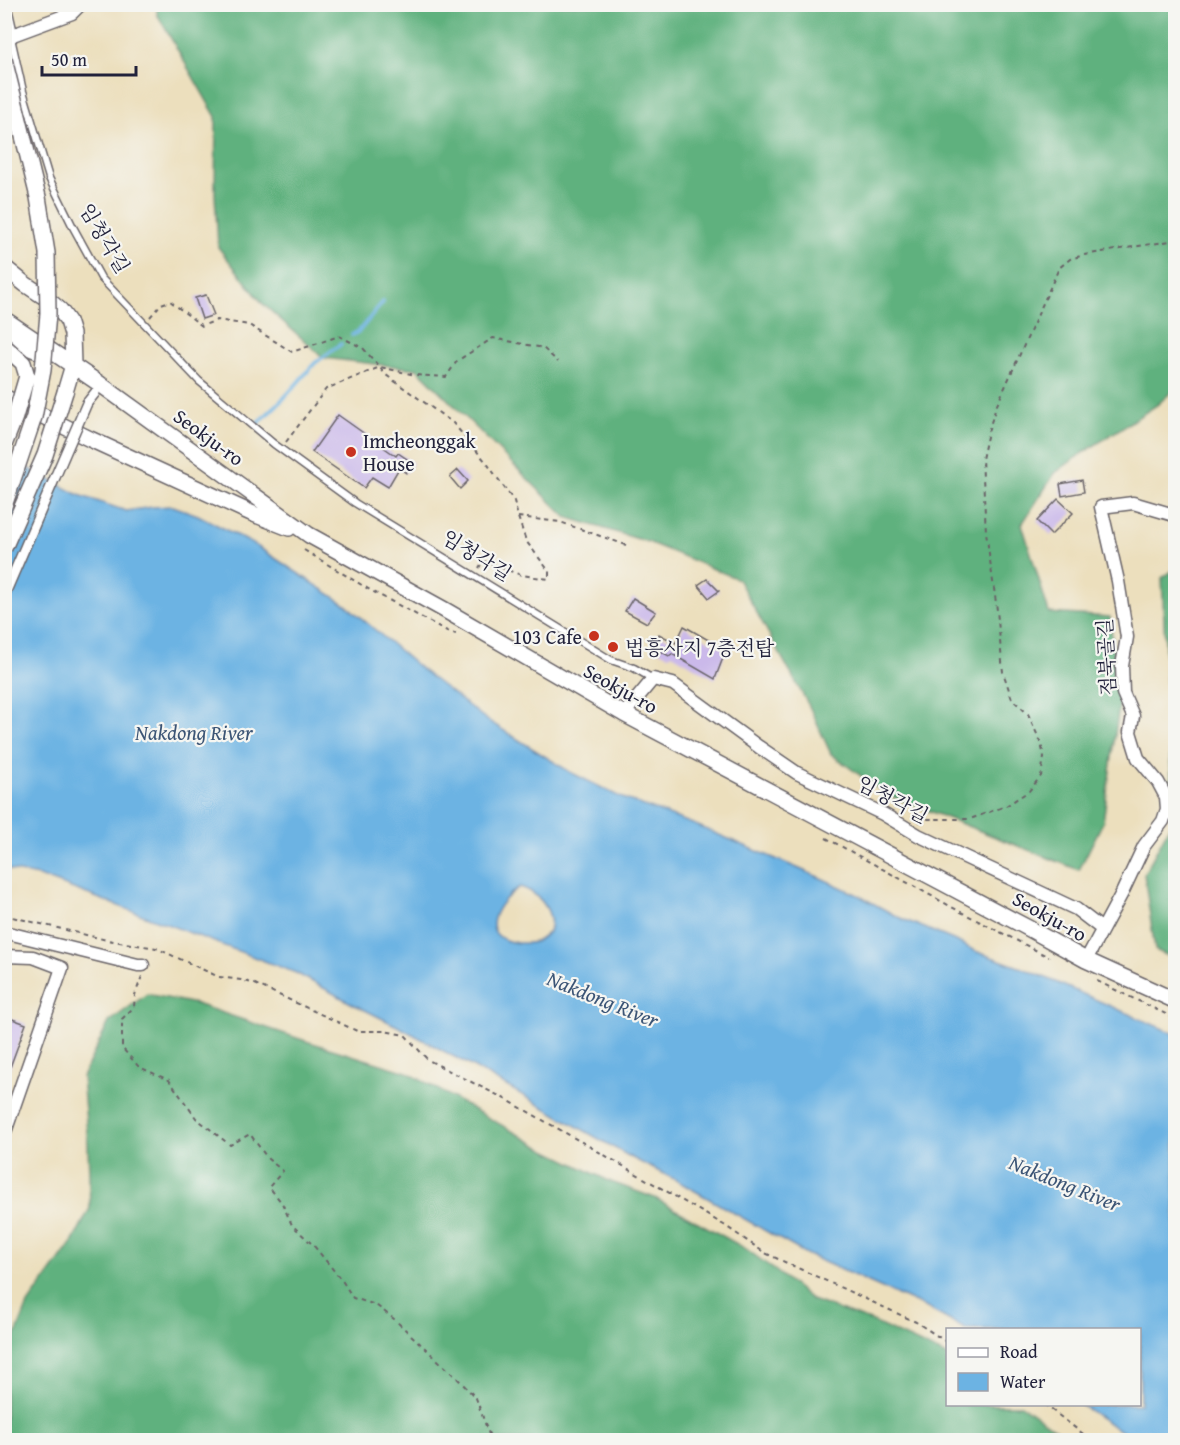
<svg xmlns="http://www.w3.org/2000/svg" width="1180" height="1445" font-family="'Gentium Book Plus','Noto Serif KR',serif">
  <rect width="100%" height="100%" fill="#f6f6f2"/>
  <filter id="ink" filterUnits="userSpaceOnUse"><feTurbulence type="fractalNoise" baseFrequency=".0167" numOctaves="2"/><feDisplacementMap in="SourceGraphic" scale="12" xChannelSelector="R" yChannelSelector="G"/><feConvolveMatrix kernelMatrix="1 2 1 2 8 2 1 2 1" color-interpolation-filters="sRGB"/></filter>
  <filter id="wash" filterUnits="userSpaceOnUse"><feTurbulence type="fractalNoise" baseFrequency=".008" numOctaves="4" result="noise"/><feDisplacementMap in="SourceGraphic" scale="24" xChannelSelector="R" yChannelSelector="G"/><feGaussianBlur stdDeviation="1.35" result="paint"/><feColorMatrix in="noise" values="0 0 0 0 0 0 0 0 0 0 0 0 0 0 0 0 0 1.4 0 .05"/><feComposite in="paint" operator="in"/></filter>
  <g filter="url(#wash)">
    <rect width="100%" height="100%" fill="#ecdfbd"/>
    <path fill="#5fb17e" stroke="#406a5c" stroke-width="1.5" d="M157,5H1175V389L1157,405L1081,454L1055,473L1022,524L1049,613L1110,617L1119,706L1103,822L1079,870L886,794L831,754L809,706L738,579L648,542L566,517L417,369L324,358L263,304L218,247L215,194L216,117L157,14Z
      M1175,569V959L1155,950L1144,874L1173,820L1162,578Z
      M147,994L196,1004L306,1041L407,1072L544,1149L611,1182L655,1198L746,1249L776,1271L812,1300L873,1322L947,1356L948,1404L1021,1405L1071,1440H5V1362L28,1304L73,1241L90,1208L88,1145L82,1077L109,1022Z"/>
    <path fill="#6cb3e3" stroke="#476a8f" stroke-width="1.5" fill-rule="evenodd" d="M28,468L79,495L126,511L153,507L173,506L198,515L255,545L345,604L422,670L487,720L570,772L620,797L698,826L821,878L858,895L898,917L958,942L975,951L1030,971L1175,1034V1440H1138L1128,1436L1081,1405L1140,1404V1330L965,1329L927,1308L808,1255L674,1179L632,1158L482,1072L405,1030L351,1003L296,973L42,877L5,869V482L10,473ZM520,887C534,891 547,903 550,918C551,922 550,928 549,932C545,935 541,939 537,941C531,944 524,943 518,943C475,938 496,902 520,887Z"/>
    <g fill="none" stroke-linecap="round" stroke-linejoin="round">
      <path stroke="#6cb3e3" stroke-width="4" d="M352,335L359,331L383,302
        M258,423L285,397L315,363L341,344"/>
    </g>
    <g id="blocks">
      <path fill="#cbb9ea" d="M206,295L214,315L202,319L195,298Z
        M338,415L396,456L398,453L413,463L406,473L399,468L388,487L372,477L364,488L312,452Z
        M458,470L468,481L460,489L450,477Z
        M1082,480L1084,492L1062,496L1060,484Z
        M1058,499L1073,513L1051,535L1037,521Z
        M707,579L719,591L709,598L698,585Z
        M633,598L656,612L647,623L625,611Z
        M684,626L726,650L715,679L672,654L669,656L654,648L659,634L676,643Z
        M4,1016L26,1024L6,1078H4Z"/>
    </g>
  </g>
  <g filter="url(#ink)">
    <use href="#blocks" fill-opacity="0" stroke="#696468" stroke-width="1.5"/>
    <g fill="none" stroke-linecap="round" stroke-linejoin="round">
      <defs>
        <path id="service" d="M11,38L23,91L49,178L73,227L101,278L199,381L274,444L355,503L611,660L634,668L653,679"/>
        <path id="pedestrian" d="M87,403L95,393"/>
        <path id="minor" d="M10,36L72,13L81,4
          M624,714L653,679L673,684L759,747L797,773L883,814L918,835L971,860L1076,909L1102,929
          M4,932L138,965H143
          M4,956L33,957L62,968L4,1135
          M1086,960L1122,893L1144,846L1163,821L1167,809L1166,797L1158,782L1138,758L1130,732L1133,716L1123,693L1122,666L1127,637L1118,581L1101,507L1133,503L1174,515L1176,512"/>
        <path id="tertiary" d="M4,10L10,36L4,41
          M4,267L25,284L46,298L60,310L68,321L72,334L73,365L65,392
          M4,319L100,384L309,535L443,609L624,714L1028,928L1086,960L1176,1001
          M4,338L43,353
          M4,397L90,439L251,513L289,528"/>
      </defs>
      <use href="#service" stroke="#696468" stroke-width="9"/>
      <use href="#pedestrian" stroke="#696468" stroke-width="12"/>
      <use href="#minor" stroke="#696468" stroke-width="15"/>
      <use href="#tertiary" stroke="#696468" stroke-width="18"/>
      <path stroke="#696468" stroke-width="2" stroke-dasharray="4.5 4.5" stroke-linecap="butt" d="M150,317L161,304L170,301L202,326L217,320L249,325L292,352L339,336L363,348L386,375L453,423L486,462L514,501L518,517L526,541L549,571V579L521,575L483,561L479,568
        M286,442L326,389L380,367L415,375L446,377L457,361L493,338L543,348L558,362
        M518,517L560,522L626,545
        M304,550L370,590L447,631L456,634
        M919,822L924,819H970L1006,806L1029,791L1041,776L1044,757L1041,743L1028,714L1012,699L1003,672L997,610L986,532L982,459L988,432L996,407L1059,268L1070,259L1084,255L1176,240
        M826,838L959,911L1049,957
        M4,915L107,940L156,948L219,977L241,980L255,984L357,1031H384L405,1035L428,1060L509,1101L601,1153L724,1225L765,1253L916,1322L948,1343
        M142,976L135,995L134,1007L122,1019V1048L139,1067L169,1080L196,1118L230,1145L250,1134L268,1159L283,1171L269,1187L282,1203L292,1225L314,1246L343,1282L353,1298L376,1305L394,1319L459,1380L476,1398L491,1440
        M1097,981L1176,1019
        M1044,1404L1091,1440"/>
      <use href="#service" stroke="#fff" stroke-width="6"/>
      <use href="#pedestrian" stroke="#fff" stroke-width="9"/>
      <use href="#minor" stroke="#fff" stroke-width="12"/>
      <use href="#tertiary" stroke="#fff" stroke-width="15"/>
      <defs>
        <path id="pedestrian-bridge" d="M4,596L87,403"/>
        <path id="tertiary-bridge" d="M4,59L38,197L47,253L48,314L43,370L34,417L4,506
          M4,346L23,363L27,376L15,417L4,445
          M4,548L45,455L65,392"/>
      </defs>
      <use href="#pedestrian-bridge" stroke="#696468" stroke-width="12" stroke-linecap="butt"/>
      <use href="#tertiary-bridge" stroke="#696468" stroke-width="18" stroke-linecap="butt"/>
      <use href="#pedestrian-bridge" stroke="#fff" stroke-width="9"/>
      <use href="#tertiary-bridge" stroke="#fff" stroke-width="15"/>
    </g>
  </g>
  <g fill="#c8321e" stroke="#f6f6f2" stroke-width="2">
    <circle cx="351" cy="452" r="6"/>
    <circle cx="594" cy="636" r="6"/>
    <circle cx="613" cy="647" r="6"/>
  </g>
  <g text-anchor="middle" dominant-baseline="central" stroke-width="4.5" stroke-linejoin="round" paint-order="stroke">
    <g font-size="20" fill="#22223b" stroke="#f6f6f2">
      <text transform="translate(105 238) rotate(59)">임청각길</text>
      <text transform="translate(209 437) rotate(36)">Seokju-ro</text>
      <text transform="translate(477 555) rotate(32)">임청각길</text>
      <text transform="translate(1106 657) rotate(-93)">점북골길</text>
      <text transform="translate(621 688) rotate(29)">Seokju-ro</text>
      <text transform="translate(893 799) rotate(28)">임청각길</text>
      <text transform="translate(1050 916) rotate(29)">Seokju-ro</text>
    </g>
    <g font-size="20" fill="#22223b" stroke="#f6f6f2" text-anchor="start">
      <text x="363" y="440">Imcheonggak<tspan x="363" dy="23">House</tspan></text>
      <text x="582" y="636" text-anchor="end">103 Cafe</text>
      <text x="625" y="647">법흥사지 7층전탑</text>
    </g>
    <g font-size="21" font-style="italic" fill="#3c5576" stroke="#f6f6f2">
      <text x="194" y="732">Nakdong River</text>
      <text transform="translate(603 999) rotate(22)">Nakdong River</text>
      <text transform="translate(1065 1183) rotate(22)">Nakdong River</text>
    </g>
  </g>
  <rect width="1180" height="1445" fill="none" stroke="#f6f6f2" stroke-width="24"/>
  <rect x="946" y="1328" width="195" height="78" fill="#f6f6f2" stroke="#a1a1a9" stroke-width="1.5"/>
  <rect x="958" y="1348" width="30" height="9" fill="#ffffff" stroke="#a1a1a9" stroke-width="1.5"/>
  <text x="1000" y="1358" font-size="18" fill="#22223b">Road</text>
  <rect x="958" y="1373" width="30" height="18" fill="#6cb3e3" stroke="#a1a1a9" stroke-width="1.5"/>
  <text x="1000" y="1388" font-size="18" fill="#22223b">Water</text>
  <path d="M42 66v9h94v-9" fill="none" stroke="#22223b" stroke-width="3"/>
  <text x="51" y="66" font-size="18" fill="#22223b" stroke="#f6f6f2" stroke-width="4.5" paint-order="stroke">50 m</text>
</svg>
